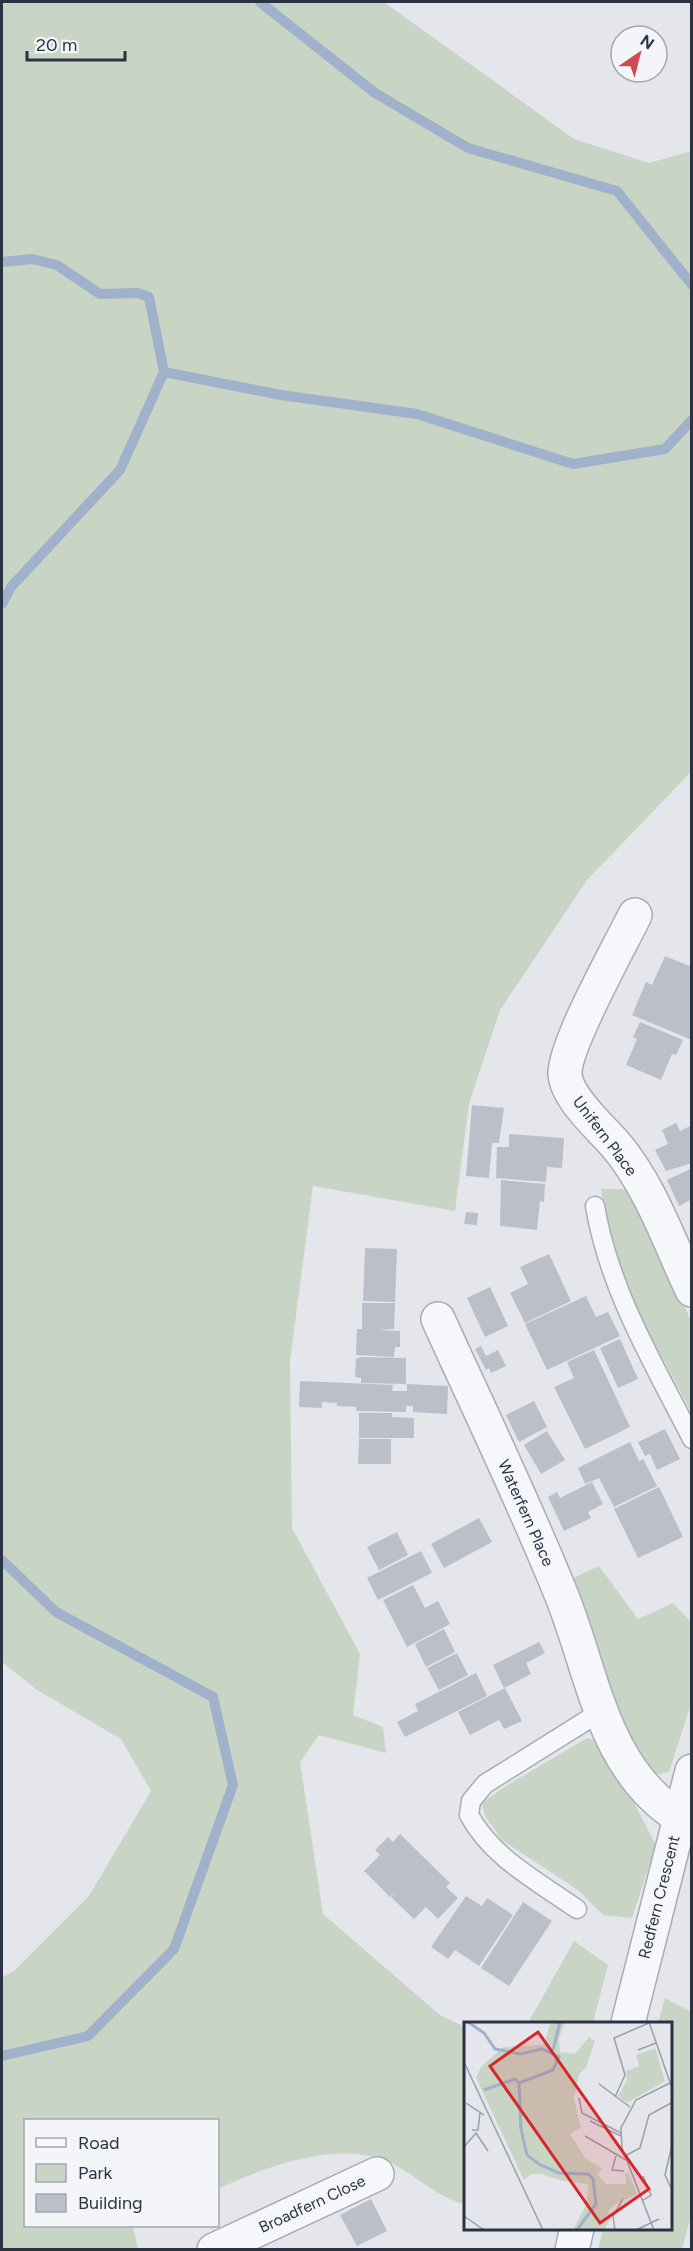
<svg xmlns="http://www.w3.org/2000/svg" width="693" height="2251" font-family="Figtree,sans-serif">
  <rect width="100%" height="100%" fill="#e4e6ec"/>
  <path fill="#c8d5c5" d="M2,2H384L574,139L649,163L692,151L691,772L587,880L500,1010L469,1104L455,1211L313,1186L290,1361L292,1528L360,1654L353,1715L383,1727L386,1753L319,1735L300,1762L323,1914L440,2015L465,2027V2204C433,2197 411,2169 381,2159C331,2142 262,2168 218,2189V2120H26V2226H133L138,2249L2,2250V1977L14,1971L89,1896L151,1791L121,1739L37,1690L2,1662Z
    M601,1189H633L691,1321V1412L634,1304L607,1230Z
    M599,1566L638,1619L673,1603L691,1622V1704L669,1772L656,1775L634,1756L613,1702L594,1634L571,1579Z
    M587,1738L603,1743L656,1845L632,1918L603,1915L578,1890L502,1840L485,1816L482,1803L506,1786Z
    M574,1941L608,1965L593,2023H528Z
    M665,1998L691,2012L692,2212L682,2249H598L603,2229L670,2228V2023H658Z"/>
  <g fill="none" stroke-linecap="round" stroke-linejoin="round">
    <path stroke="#9fb1cb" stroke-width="10" d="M260,2L375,93L468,148L617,191L692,285
      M2,262L32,259L57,265L100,294L138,293L149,297L164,372
      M2,604L11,587L120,470L164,372L281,395L417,414L573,464L665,449L692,420
      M2,1560L56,1612L213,1697L233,1785L174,1949L88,2036L2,2056"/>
  </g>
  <path fill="#bbbfc9" d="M665,956L692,967V1040L632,1015L646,982L652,985Z
    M640,1022L683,1040L676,1055L672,1054L661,1080L626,1065L637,1039L633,1037Z
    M472,1105L504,1108L499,1143H492L489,1178L466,1176Z
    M676,1123L680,1131L692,1125V1163L666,1171L655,1150L668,1144L662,1130Z
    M509,1134L564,1138L562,1168L547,1167L546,1182L496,1178L497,1147H509Z
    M692,1168V1199L679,1206L667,1180Z
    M501,1180L545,1184L544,1202L540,1201L537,1230L500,1226Z
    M466,1212L478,1213L477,1225L464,1224Z
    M365,1248L397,1249L395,1302L363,1301Z
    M549,1254L571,1301L525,1323L510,1293L528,1284L520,1267Z
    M490,1287L508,1326L485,1337L467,1298Z
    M586,1296L596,1317L608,1312L620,1336L547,1370L525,1324Z
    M362,1303H395L394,1329L377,1330L400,1331V1347H395L394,1357L356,1355L357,1329H362Z
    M620,1339L638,1379L618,1388L600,1348Z
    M481,1346L486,1356L498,1350L506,1366L491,1373L489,1368L486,1370L475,1349Z
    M594,1350L630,1427L585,1449L554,1387L574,1378L567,1362Z
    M361,1357L406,1358V1384L361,1383V1378L355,1377L356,1359Z
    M300,1381L393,1385L392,1391H407V1384L448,1386L447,1414L413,1412V1406H406V1412L356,1411V1407L337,1406V1403L322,1402V1408L299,1407Z
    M534,1401L547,1427L519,1442L506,1415Z
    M359,1413H392V1417L414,1418V1438H359Z
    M665,1429L680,1459L657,1470L650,1454L645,1456L638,1442Z
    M547,1431L565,1460L541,1474L524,1445Z
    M359,1439H391V1464H358Z
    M630,1442L639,1461L643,1459L657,1486L614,1507L599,1478L585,1484L578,1468Z
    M592,1482L603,1504L588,1512L591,1518L564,1531L548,1497L557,1492L560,1498Z
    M659,1487L683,1537L638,1558L614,1509Z
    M479,1518L492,1542L444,1568L431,1544Z
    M397,1532L408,1555L379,1570L367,1547Z
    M421,1551L432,1573L378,1600L367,1578Z
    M413,1585L425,1608L438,1601L450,1624L407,1647L383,1600Z
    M444,1629L455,1652L426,1667L415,1644Z
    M539,1642L545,1653L526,1663L531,1674L504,1688L493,1665Z
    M457,1653L468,1675L439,1690L427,1668Z
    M476,1673L487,1696L405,1737L397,1722L418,1711L415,1704Z
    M505,1688L522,1721L504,1729L499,1720L470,1735L458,1712Z
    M400,1834L450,1883L446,1887L458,1898L438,1919L426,1907L414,1919L391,1897L396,1891L390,1897L364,1871L380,1855L375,1850L388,1837L393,1842Z
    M466,1896L482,1906L487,1898L513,1915L479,1966L455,1950L448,1959L431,1947Z
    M523,1902L552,1921L509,1986L481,1968Z
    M371,2199L387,2231L357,2246L340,2215Z"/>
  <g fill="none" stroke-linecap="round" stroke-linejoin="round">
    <defs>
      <path id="lane" d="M595,1206C609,1290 654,1364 692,1439
        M577,1909C539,1882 492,1858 469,1815L471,1801L485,1784L600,1712"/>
      <path id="street" d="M635,915C620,946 564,1045 565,1074C566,1097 600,1127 615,1144C650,1185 669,1241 692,1290
        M438,1319C479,1409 522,1498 559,1589C593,1669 600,1766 679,1817
        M628,2023L692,1771
        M214,2250L377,2174
        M572,2250L577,2228"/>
    </defs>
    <use href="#lane" stroke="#a9acb6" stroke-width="21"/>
    <use href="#street" stroke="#a9acb6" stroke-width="36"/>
    <use href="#lane" stroke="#f6f7fa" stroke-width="18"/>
    <use href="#street" stroke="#f6f7fa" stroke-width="33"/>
  </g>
  <g text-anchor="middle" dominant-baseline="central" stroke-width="5" stroke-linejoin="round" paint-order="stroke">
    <g font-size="16" fill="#2b3244" stroke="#f3f5f9">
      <text transform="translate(605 1136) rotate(53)">Unifern Place</text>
      <text transform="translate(526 1513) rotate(66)">Waterfern Place</text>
      <text transform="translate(659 1897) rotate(-76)">Redfern Crescent</text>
      <text transform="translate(312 2204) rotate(-25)">Broadfern Close</text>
    </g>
  </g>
  <g transform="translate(464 2022)">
    <rect width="208" height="208" fill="#e4e6ec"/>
    <path d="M87,0H101L95,16L96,30L111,32L125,15L131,19L122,45L115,53L110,76L117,106L106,112L121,136L139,147L133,152L142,162H162L161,151H165L173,172L150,183L144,190L147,196L140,208H109L123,181L124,162L99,159L77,152H68L60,158L12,56L17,45L39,25L79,23ZM191,26L201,59L163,81L154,74L163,58L162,49L175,44L172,33Z" fill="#c8d5c5"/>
    <path fill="none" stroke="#9fb1cb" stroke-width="3" d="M4,0L20,11L31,27L56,32L78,27L95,35L89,48L55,61L57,107L63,133L75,142L95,151L124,152L129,157L132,182L113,208M89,28L96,0M20,68L51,57L55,61"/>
    <path fill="none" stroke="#9a9ea9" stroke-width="1.5" d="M185,0L209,69M174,28L192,21M0,40L79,208M135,62L166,85M151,75L161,53L150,16L185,1M115,76L118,91L157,111M2,81L20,93M126,99L157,114M8,108H14L16,91M121,114L162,138M209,119L201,153L209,170M0,125L12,111L24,129M152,134L148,148L160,149M161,134L176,126L185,93L209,80M178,179L187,173L179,154M0,194L20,208M151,208L149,194L159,177M172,208L195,197M190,208L158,126L157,106L172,78L206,61"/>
    <path fill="#d62828" fill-opacity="0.15" stroke="#d62828" stroke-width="3" d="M74,10L185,167L136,201L26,44Z"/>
    <rect width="208" height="208" fill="none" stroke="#2b3244" stroke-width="3"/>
  </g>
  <rect width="693" height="2251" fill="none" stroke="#2b3244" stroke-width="6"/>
  <rect x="24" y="2119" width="195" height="108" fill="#f3f5f9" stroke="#a3a7b1" stroke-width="1.5"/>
  <rect x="36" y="2138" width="30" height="9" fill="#f6f7fa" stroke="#a3a7b1" stroke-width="1.5"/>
  <text x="78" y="2149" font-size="18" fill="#2b3244">Road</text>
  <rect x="36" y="2164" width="30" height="18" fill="#c8d5c5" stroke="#a3a7b1" stroke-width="1.5"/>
  <text x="78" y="2179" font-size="18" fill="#2b3244">Park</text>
  <rect x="36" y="2194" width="30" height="18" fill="#bbbfc9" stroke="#a3a7b1" stroke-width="1.5"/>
  <text x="78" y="2209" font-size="18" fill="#2b3244">Building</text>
  <g transform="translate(639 54) rotate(35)"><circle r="28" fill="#f3f5f9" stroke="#a3a7b1" stroke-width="1.5"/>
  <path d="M0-4.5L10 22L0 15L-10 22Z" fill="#cf4a53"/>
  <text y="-9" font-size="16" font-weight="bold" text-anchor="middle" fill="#2b3244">N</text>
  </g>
  <path d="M27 51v9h98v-9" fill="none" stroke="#2b3244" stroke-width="3"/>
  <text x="36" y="51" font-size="18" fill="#2b3244" stroke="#f3f5f9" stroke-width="4.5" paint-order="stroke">20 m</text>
</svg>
